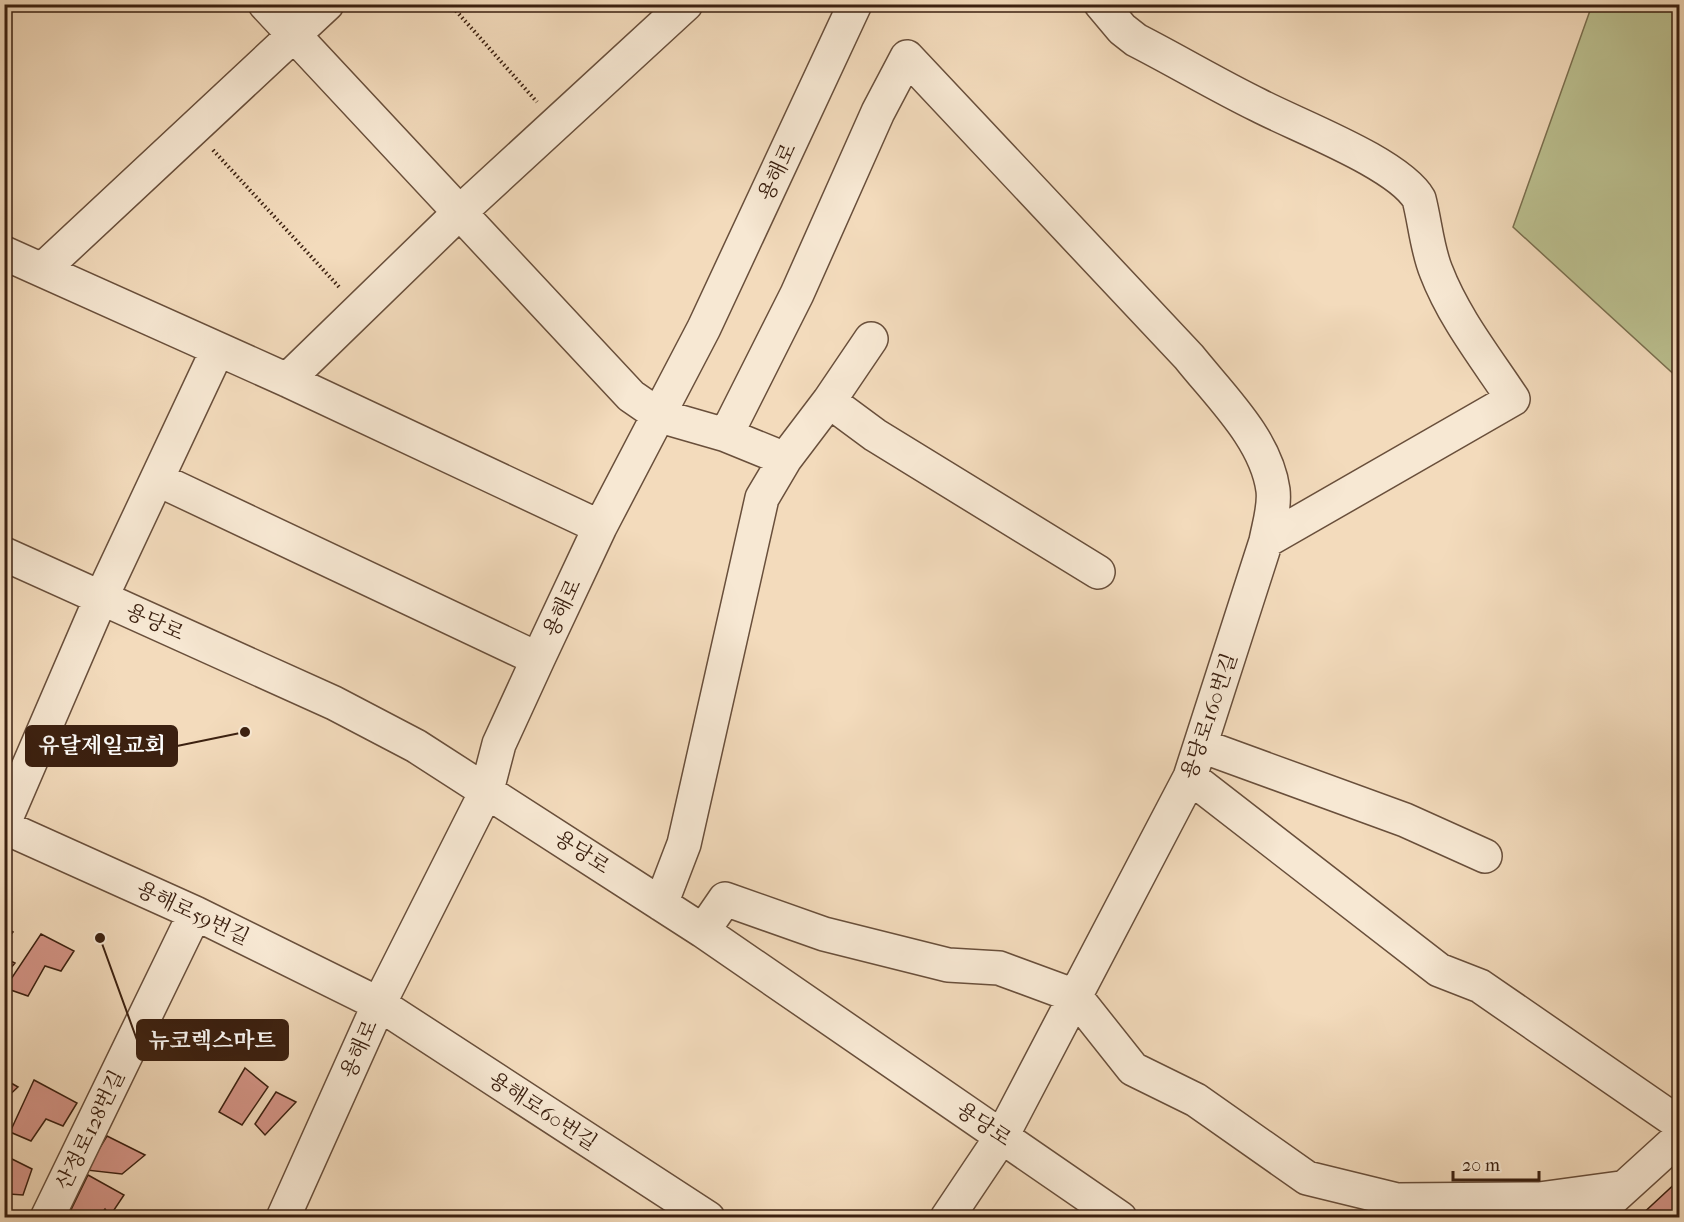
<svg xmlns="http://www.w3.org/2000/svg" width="1684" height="1222" font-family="'IM FELL French Canon','Noto Serif KR',serif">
  <rect width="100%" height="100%" fill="#f3dbbc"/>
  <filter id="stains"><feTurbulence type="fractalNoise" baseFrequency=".00333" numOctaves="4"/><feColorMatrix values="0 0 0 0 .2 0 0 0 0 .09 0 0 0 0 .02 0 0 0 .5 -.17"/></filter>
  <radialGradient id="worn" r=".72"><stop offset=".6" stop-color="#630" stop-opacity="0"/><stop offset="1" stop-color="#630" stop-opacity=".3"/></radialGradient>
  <path fill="#bbc090" stroke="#7b7050" stroke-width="1.5" d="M1592,5H1679V379L1513,227Z"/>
  <path fill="#d59588" stroke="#3b2010" stroke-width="1.5" d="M4,927L13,932L4,943Z
    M41,934L74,951L61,971L45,966L28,996L5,988Z
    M4,958L15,963L4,976Z
    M245,1068L268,1087L242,1125L219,1112Z
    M4,1079L18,1087L4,1100Z
    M34,1080L77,1103L63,1126L46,1119L31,1141L10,1132Z
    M276,1092L296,1102L265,1135L255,1124Z
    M107,1136L145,1155L122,1174L86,1170Z
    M4,1155L32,1169L23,1195L9,1194L4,1201Z
    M88,1175L124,1195L110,1216L105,1209L98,1218H67Z
    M1680,1179V1218H1638Z"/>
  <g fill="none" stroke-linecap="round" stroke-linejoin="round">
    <defs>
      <path id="minor" d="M265,4L631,396L660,416L726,435L797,294L878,112L907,57L1189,357C1220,396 1266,439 1273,490C1275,507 1269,525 1266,541
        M4,253L287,380L600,527
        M42,270L327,4
        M287,380L460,212L686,4
        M829,401L875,435L1098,572
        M726,435L785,459L829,401L871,339
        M157,479L538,659
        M4,554L334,703L416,746L703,931L1120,1218
        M1202,746L1405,820L1485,856
        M1190,777L1439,970L1480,986L1680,1124
        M4,823L101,598L217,351
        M4,827L195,913L379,1004L708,1218
        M661,904L684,844L762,498L785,459
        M703,931L725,899L824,934L948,965L999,968L1075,996L1133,1069L1196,1100L1307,1178L1397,1200L1539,1199L1620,1188
        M47,1218L195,913
        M283,1218L379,1004L487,790L499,744L538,659L600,527L704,328L855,4
        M947,1218L1002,1136L1190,777L1266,541L1513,399C1486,358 1454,318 1436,271C1427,249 1425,222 1419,199C1398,163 1298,126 1258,105C1217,85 1177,61 1136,40L1122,29L1101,4
        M1591,1218L1680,1137"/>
    </defs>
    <use href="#minor" stroke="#694f3b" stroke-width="36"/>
    <path stroke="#3b2010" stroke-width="4" stroke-dasharray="1.5 3" stroke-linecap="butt" d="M450,4L537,102
      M213,150L340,288"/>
    <use href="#minor" stroke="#f7e8d3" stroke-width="33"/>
  </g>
  <g text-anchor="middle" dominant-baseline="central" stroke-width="6" stroke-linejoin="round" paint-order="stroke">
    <g font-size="21" fill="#3b2010" stroke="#f7e8d3">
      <text transform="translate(777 172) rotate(-65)">용해로</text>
      <text transform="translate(562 608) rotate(-65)">용해로</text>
      <text transform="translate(155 622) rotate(24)">용당로</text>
      <text transform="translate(1209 716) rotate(-71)">용당로160번길</text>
      <text transform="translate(582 852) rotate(33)">용당로</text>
      <text transform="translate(193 913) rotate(25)">용해로59번길</text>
      <text transform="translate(359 1049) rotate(-66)">용해로</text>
      <text transform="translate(543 1111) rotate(33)">용해로60번길</text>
      <text transform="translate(984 1124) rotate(34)">용당로</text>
      <text transform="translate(90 1130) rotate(-64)">산정로128번길</text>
    </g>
  </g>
  <path fill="none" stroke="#3b2010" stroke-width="2" d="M245 732L177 746M100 938L137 1040"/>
  <g fill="#3b2010" stroke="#f7e8d3" stroke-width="2">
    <circle cx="245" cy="732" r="6"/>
    <circle cx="100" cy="938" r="6"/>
  </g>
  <g fill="#3b2010" stroke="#3b2010" stroke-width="2">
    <rect x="26" y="726" width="151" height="40" rx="6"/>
    <rect x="137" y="1020" width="151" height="40" rx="6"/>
  </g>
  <g font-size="22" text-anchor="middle" font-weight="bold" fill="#fff">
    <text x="102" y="753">유달제일교회</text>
    <text x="212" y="1048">뉴코렉스마트</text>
  </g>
  <rect width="1684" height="1222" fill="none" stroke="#f3dbbc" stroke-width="24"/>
  <rect x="6" y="6" width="1672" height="1210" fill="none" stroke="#3b2010" stroke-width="3"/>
  <rect x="12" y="12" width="1660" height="1198" fill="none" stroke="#3b2010" stroke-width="1.5"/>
  <path d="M1453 1171v9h86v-9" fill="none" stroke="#3b2010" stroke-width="3"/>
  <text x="1462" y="1171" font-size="18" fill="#3b2010" stroke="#f7e8d3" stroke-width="4.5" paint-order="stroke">20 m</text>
  <rect width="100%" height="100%" filter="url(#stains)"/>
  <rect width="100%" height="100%" fill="url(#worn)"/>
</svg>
